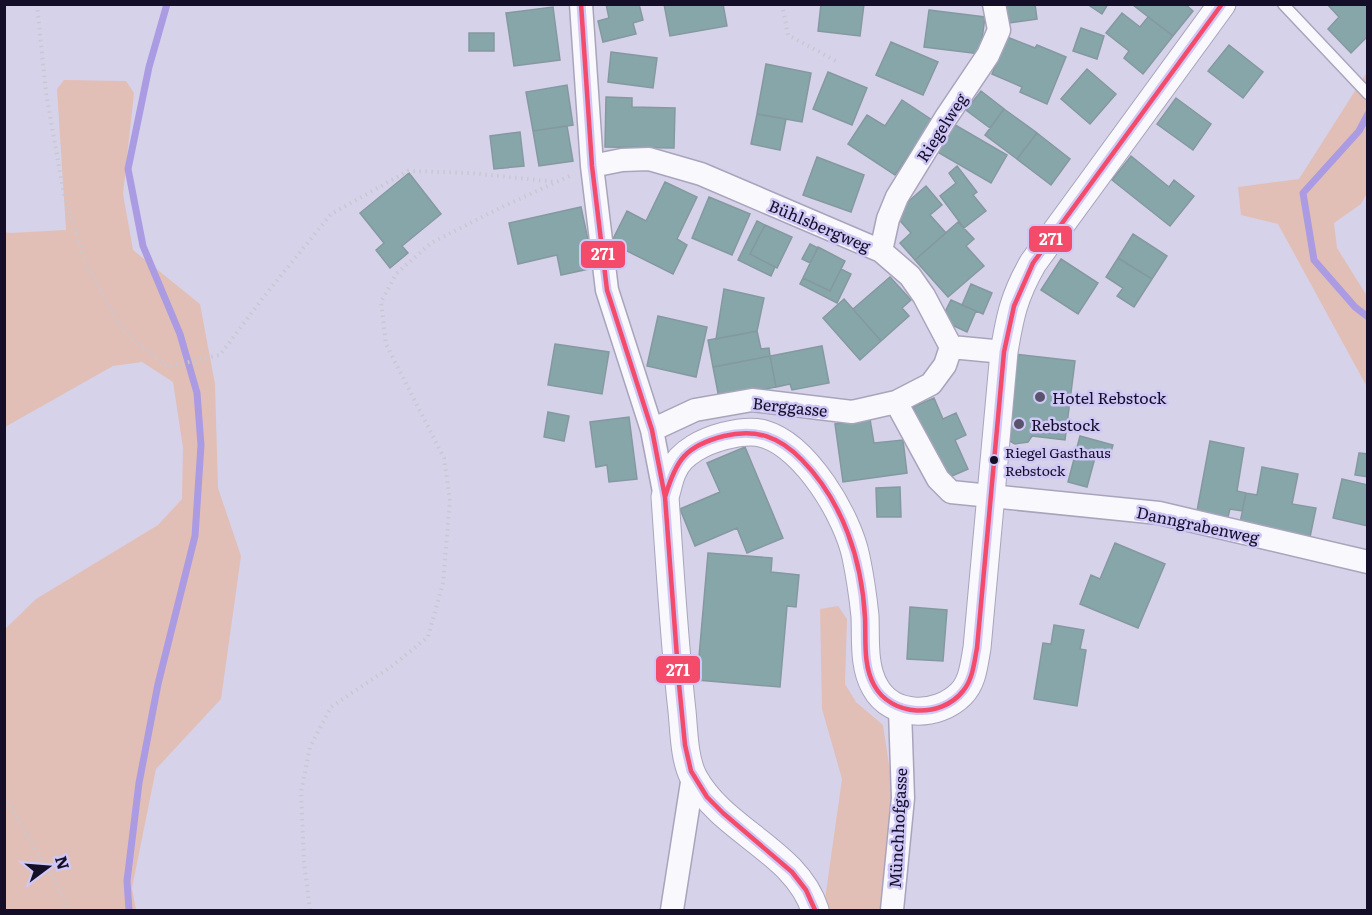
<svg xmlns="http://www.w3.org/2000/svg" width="1372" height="915" font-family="Literata,serif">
  <rect width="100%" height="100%" fill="#d6d2ea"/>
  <path fill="#e2bfb6" d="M1367,72V193L1361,204L1334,223L1337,248L1367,296V387L1278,224L1241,215L1238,187L1299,179Z
    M64,80L126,81L134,93L123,194L133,250L200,304L215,384L218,488L241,556L221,699L156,769L132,888L136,910H5V629L36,599L158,525L182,499L183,448L173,382L142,362L113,366L5,427V232L10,233L66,230L57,89Z
    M838,606L847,619L845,684L856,702L883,725L894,798L892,910H825L824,906L842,779L822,709L820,609Z"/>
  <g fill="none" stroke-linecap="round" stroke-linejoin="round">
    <path stroke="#ab9be3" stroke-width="7" d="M1368,114L1359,131L1303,193L1314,260L1355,307L1368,317
      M129,910L127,881L139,783L158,684L195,536L201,445L197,393L180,334L143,246L128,169L149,67L167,4"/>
  </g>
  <path fill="#87a6aa" stroke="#84999f" stroke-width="1.5" d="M606,4H639L643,20L633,23L636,34L603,42L598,21L609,18Z
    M664,4H723L727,26L670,36Z
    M821,4H864L860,36L818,31Z
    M1006,4H1035L1037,19L1009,23Z
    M1087,4H1108L1102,14Z
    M1185,4L1193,11L1173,36L1133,5Z
    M1327,4H1368V36L1351,53L1328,29L1339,17Z
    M553,7L560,60L514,66L506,13Z
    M929,10L985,17L980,54L924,47Z
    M1122,13L1140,27L1148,17L1173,36L1143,74L1124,58L1129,51L1106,33Z
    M1081,28L1104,36L1097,59L1073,51Z
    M469,33H494V51H469Z
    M1007,37L1035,48L1037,45L1066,57L1047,104L1020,92L1022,87L992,74Z
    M891,42L938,62L923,95L876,75Z
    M1229,45L1263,72L1243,98L1208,71Z
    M611,52L657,58L653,88L608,82Z
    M766,64L811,73L802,122L757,114Z
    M1087,69L1116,94L1090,124L1061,99Z
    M828,72L867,88L852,125L813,109Z
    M567,85L573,125L533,131L526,92Z
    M981,91L1004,109L990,128L966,110Z
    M606,97L632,98V107L675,108L674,148L605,147Z
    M1176,98L1211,124L1193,150L1157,124Z
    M902,100L932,120L895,175L848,144L867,115L885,126Z
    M1004,109L1037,133L1017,159L985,135Z
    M757,114L786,119L780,150L751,144Z
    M950,122L1007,155L991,183L934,150Z
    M567,126L573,161L539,166L533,131Z
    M520,132L524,166L494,169L490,136Z
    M1037,133L1070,159L1051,185L1017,159Z
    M1131,156L1169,187L1174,180L1194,196L1170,226L1112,180Z
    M817,157L864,175L851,212L803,195Z
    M957,166L977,192L973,195L986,211L964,228L940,196L956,183L949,173Z
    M409,173L441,214L402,246L408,253L390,268L376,250L384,243L360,213Z
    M665,182L697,197L677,239L687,245L673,274L611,243L627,211L646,221Z
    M926,186L942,205L930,215L946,233L915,260L900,243L911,233L894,214Z
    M709,197L750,214L732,255L692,238Z
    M581,207L594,268L561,275L557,255L518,264L509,223Z
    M757,221L765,225L750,254L775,267L771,276L738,260Z
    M958,222L974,239L966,246L984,266L948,297L915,260Z
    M765,225L792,237L777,268L750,254Z
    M1133,234L1167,256L1152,279L1118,258Z
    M810,244L818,248L810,263L802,259Z
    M818,247L845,261L830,291L803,278Z
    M1118,258L1152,279L1134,307L1117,296L1123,288L1106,277Z
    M1061,259L1098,283L1078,314L1041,290Z
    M841,269L851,274L837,303L800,284L803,278L830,291Z
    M890,277L911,300L902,308L909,316L881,341L853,309Z
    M971,284L992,293L983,314L962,305Z
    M724,289L764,298L757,331L716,339Z
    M844,299L881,341L860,360L823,318Z
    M951,300L976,311L967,332L941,320Z
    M658,316L707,327L696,377L647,366Z
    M757,331L761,349L769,348L770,356L713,367L708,340Z
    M555,344L609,352L602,394L548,385Z
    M822,346L829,383L792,390L790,384L776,387L770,356Z
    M1014,354L1075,361L1065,440L1032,436L1028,442L1015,444L1008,440Z
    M770,356L776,387L719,398L713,367Z
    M934,398L943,419L956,413L966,435L955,440L968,469L945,479L913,407Z
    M548,412L569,416L564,441L544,437Z
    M629,417L637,479L609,482L607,465L596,467L590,422Z
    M870,419L874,443L903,440L907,473L843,482L835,424Z
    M1080,436L1113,445L1109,458L1096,454L1087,487L1068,482Z
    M1210,441L1244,448L1237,491L1246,493L1242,511L1230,509L1228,517L1197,511Z
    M745,447L783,538L747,553L737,528L695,546L680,509L720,492L707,463Z
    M1359,453L1368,454V477L1355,475Z
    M1262,467L1298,474L1292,504L1316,508L1310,537L1240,523L1246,493L1257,495Z
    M1342,479L1368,485V526L1333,518Z
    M900,487L901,517H877L876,488Z
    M1115,543L1165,564L1138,628L1080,604L1091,575L1100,579Z
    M708,553L772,558L771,572L799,575L796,607L787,606L780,687L697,680Z
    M910,607L947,610L943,661L907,659Z
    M1054,625L1084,630L1080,649L1086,650L1077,706L1034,699L1043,643L1051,644Z"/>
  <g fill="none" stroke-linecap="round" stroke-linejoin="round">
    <defs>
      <path id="service" d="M1283,4L1368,94"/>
      <path id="minor" d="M581,4L592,166L607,290L652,430L665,497
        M592,166L622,160L649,159L701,174L881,251L910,276L924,296L951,347L1004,352
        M881,251L888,219L897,197L945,119L988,55L999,30L994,4
        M896,402L938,479L951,492L1159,513L1368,562
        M652,430L695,410L752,400L852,412L896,402L931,384L945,365L951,347
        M672,910L693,776
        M892,910L903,798L900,710"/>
      <path id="tertiary" d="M815,910C796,851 724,832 694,778C684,760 684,730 682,711C674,640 670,568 665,497C668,488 669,479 673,471C681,452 705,441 724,436C736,433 752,430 764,434C806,446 848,517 856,557C860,576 863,597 865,616C866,639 863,666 875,687C892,718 937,718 961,694C973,682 974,664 977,648L1004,352C1010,316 1014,296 1033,263L1222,4"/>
    </defs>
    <use href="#service" stroke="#a9a4bc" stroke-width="13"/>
    <use href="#minor" stroke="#a9a4bc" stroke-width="25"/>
    <use href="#tertiary" stroke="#a9a4bc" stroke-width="29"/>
    <path stroke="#c9c8d0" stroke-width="4" stroke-dasharray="1.5 4.5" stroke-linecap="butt" d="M37,4L46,93L64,195L88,269L125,333L168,367L220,355L262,299L331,214L408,171L471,173L556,182
      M782,4L788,35L838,62
      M4,796L55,881L68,910
      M310,910L304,862L301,792L310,747L331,707L392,666L428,637L443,583L450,501L444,458L386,344L381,302L396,274L431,243L504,206L572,175"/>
    <use href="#service" stroke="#f9f8fc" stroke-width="10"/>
    <use href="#minor" stroke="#f9f8fc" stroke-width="22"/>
    <use href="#tertiary" stroke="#f9f8fc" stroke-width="27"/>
    <defs>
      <path id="bus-1" d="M581,4L592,166L607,290L652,430L665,497
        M815,910L806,890L792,872L723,813L707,797L691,771L685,745L679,684L665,497C676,460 685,446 724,436C756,428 780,437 802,460C843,502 862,560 865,618C866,640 863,665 874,685C891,717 941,719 963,691C973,679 974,663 977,648L1004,352L1014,306L1033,263L1222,4"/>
    </defs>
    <use href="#bus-1" stroke="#cfc7f5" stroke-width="9"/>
    <use href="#bus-1" stroke="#f54b6a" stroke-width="4.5"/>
  </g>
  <g fill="#59536d" stroke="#cfc7f5" stroke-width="2">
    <circle cx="1040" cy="397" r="6"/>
    <circle cx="1019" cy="424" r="6"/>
  </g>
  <circle fill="#150e29" stroke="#cfc7f5" stroke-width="2" cx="994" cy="460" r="5"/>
  <g text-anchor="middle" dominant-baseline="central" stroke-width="5" stroke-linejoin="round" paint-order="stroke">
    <g font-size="14" fill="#150e29" stroke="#cfc7f5" text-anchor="start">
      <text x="1005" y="452">Riegel Gasthaus<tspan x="1005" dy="18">Rebstock</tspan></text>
    </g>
    <g font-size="16" fill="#150e29" stroke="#cfc7f5">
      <text transform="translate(941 127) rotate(-57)">Riegelweg</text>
      <text transform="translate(820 225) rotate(23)">Bühlsbergweg</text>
      <text transform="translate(790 406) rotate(6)">Berggasse</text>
      <text transform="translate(1198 524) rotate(12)">Danngrabenweg</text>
      <text transform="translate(897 828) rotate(-87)">Münchhofgasse</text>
    </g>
    <g font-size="16" fill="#150e29" stroke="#cfc7f5" text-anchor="start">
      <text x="1052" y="397">Hotel Rebstock</text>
      <text x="1031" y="424">Rebstock</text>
    </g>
  </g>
  <g stroke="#cfc7f5" stroke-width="2">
    <rect x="1028" y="225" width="45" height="28" rx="6" fill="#f54b6a"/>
    <rect x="580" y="240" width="46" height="29" rx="6" fill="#f54b6a"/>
    <rect x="655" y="655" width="46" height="29" rx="6" fill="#f54b6a"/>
  </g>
  <g font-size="16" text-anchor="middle" font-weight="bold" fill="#fff">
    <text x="1051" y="245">271</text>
    <text x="603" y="260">271</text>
    <text x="678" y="676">271</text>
  </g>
  <rect width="1372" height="915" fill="none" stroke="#150e29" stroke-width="12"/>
  <g transform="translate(48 867) rotate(74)" stroke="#cfc7f5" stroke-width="4.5" paint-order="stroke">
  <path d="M0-4.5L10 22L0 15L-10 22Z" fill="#150e29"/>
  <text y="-9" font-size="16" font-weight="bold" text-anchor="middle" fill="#150e29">N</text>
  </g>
</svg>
